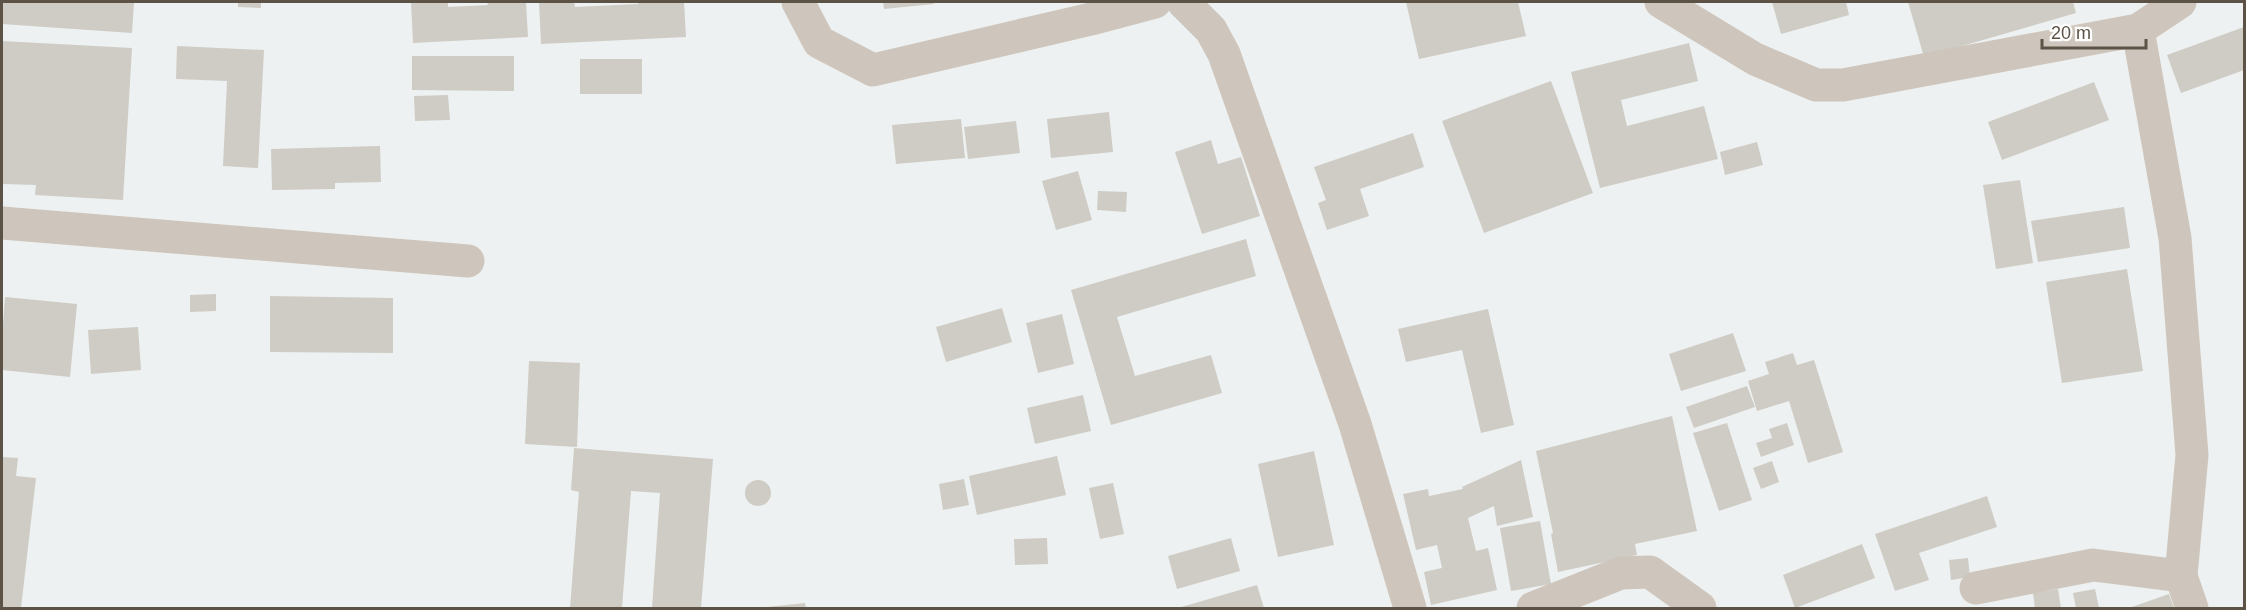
<svg xmlns="http://www.w3.org/2000/svg" width="2246" height="610" font-family="Helvetica,sans-serif">
  <rect width="100%" height="100%" fill="#eef1f1"/>
  <path fill="#ceccc5" d="M2,2H134L132,33L2,24Z
    M238,2H261V8L238,7Z
    M411,2H448V7L488,5L487,2H526L528,37L413,43Z
    M539,2H574L575,7L638,4V2H684L686,37L541,44Z
    M883,2H933L934,4L884,9Z
    M1406,2H1518L1526,36L1419,59Z
    M1772,2H1846L1849,15L1781,34Z
    M1908,2H2073L2076,13L1924,57Z
    M2244,27V70L2181,93L2167,55Z
    M2,41L132,48L123,200L35,195L36,185L2,184Z
    M1689,43L1698,81L1621,100L1627,126L1704,106L1718,159L1600,188L1571,72Z
    M177,46L264,50L258,168L223,166L227,81L176,79Z
    M412,56H514V91L412,90Z
    M580,59H642V94H580Z
    M1551,81L1593,193L1484,233L1442,121Z
    M2094,82L2109,120L2002,160L1988,122Z
    M448,95L450,120L415,121L414,96Z
    M1109,112L1113,152L1051,158L1047,119Z
    M961,119L965,158L896,164L892,125Z
    M1016,121L1020,153L968,159L964,127Z
    M1413,133L1424,167L1360,189L1369,216L1327,230L1318,203L1326,200L1314,167Z
    M1211,140L1218,164L1241,157L1260,216L1202,234L1175,152Z
    M1757,142L1763,165L1725,175L1720,152Z
    M380,146L381,182L335,183V189L272,190L271,149Z
    M1078,171L1092,220L1056,230L1042,181Z
    M2020,180L2033,263L1996,269L1983,185Z
    M1098,191L1127,192L1126,212L1097,210Z
    M2124,207L2130,248L2038,262L2031,221Z
    M1246,239L1256,276L1117,317L1135,376L1211,355L1222,393L1111,425L1071,290Z
    M2127,269L2143,371L2062,383L2046,282Z
    M216,294V311L190,312V295Z
    M270,296L393,298V353L270,352Z
    M5,297L77,304L70,377L2,370V337Z
    M1002,308L1012,342L946,362L936,327Z
    M1488,309L1514,425L1481,433L1462,350L1406,362L1398,329Z
    M1062,314L1074,364L1038,373L1026,323Z
    M138,327L141,370L91,374L88,330Z
    M1733,333L1746,371L1681,391L1669,354Z
    M1793,353L1797,365L1814,360L1843,452L1808,463L1789,401L1757,411L1748,381L1769,374L1765,362Z
    M529,361L580,363L577,447L525,444Z
    M1747,386L1755,407L1694,428L1686,407Z
    M1083,395L1091,431L1035,444L1027,408Z
    M1672,416L1697,531L1635,544L1637,555L1558,572L1551,534L1553,533L1536,451Z
    M1727,423L1752,500L1719,511L1693,433Z
    M1787,423L1794,445L1761,457L1756,443L1772,438L1769,429Z
    M574,448L713,459L701,608H652L660,493L631,491L622,608H570L579,492L571,490Z
    M1314,451L1334,545L1278,557L1258,464Z
    M1057,456L1066,495L977,515L969,476Z
    M2,457L18,458L16,476L36,478L21,608H2Z
    M1521,460L1533,517L1497,526L1494,506L1468,518L1476,551L1488,548L1497,590L1431,605L1424,572L1442,568L1437,545L1416,550L1403,494L1428,489L1429,496L1463,489L1462,487Z
    M1772,461L1779,482L1761,489L1753,468Z
    M964,479L969,505L943,510L939,484Z
    M745 493a13 13 0 1 1 26 0a13 13 0 1 1-26 0Z
    M1113,483L1124,534L1100,539L1089,488Z
    M1987,496L1997,527L1919,553L1929,580L1895,591L1875,534Z
    M1540,521L1551,584L1511,591L1500,528Z
    M1047,538L1048,564L1015,565L1014,539Z
    M1231,538L1240,571L1177,589L1168,556Z
    M1862,544L1875,578L1795,608L1783,575Z
    M1968,558L1970,577L1951,580L1949,560Z
    M1257,585L1264,608H1178Z
    M2058,589L2061,608H2035L2033,593Z
    M2095,589L2099,608H2076L2073,593Z
    M2169,594L2174,608H2129Z
    M805,603L806,608H768L767,607Z"/>
  <g fill="none" stroke-linecap="round" stroke-linejoin="round">
    <path stroke="#cec6bc" stroke-width="33" d="M798,2L819,42L873,70L1091,19L1155,2
      M1183,2L1211,30L1224,54L1355,424L1410,608
      M1661,2L1755,59L1816,85H1843L2138,30L2180,2
      M2138,30L2175,238L2192,455L2181,576L2192,608
      M2,223L468,261
      M1976,588L2093,565L2181,576
      M1533,608L1621,573L1650,572L1700,608"/>
  </g>
  <rect width="2246" height="610" fill="none" stroke="#5c5246" stroke-width="6"/>
  <path d="M2042 39v9h104v-9" fill="none" stroke="#5c5246" stroke-width="3"/>
  <text x="2051" y="39" font-size="18" fill="#5c5246" stroke="#ffffff" stroke-width="4.5" paint-order="stroke">20 m</text>
</svg>
